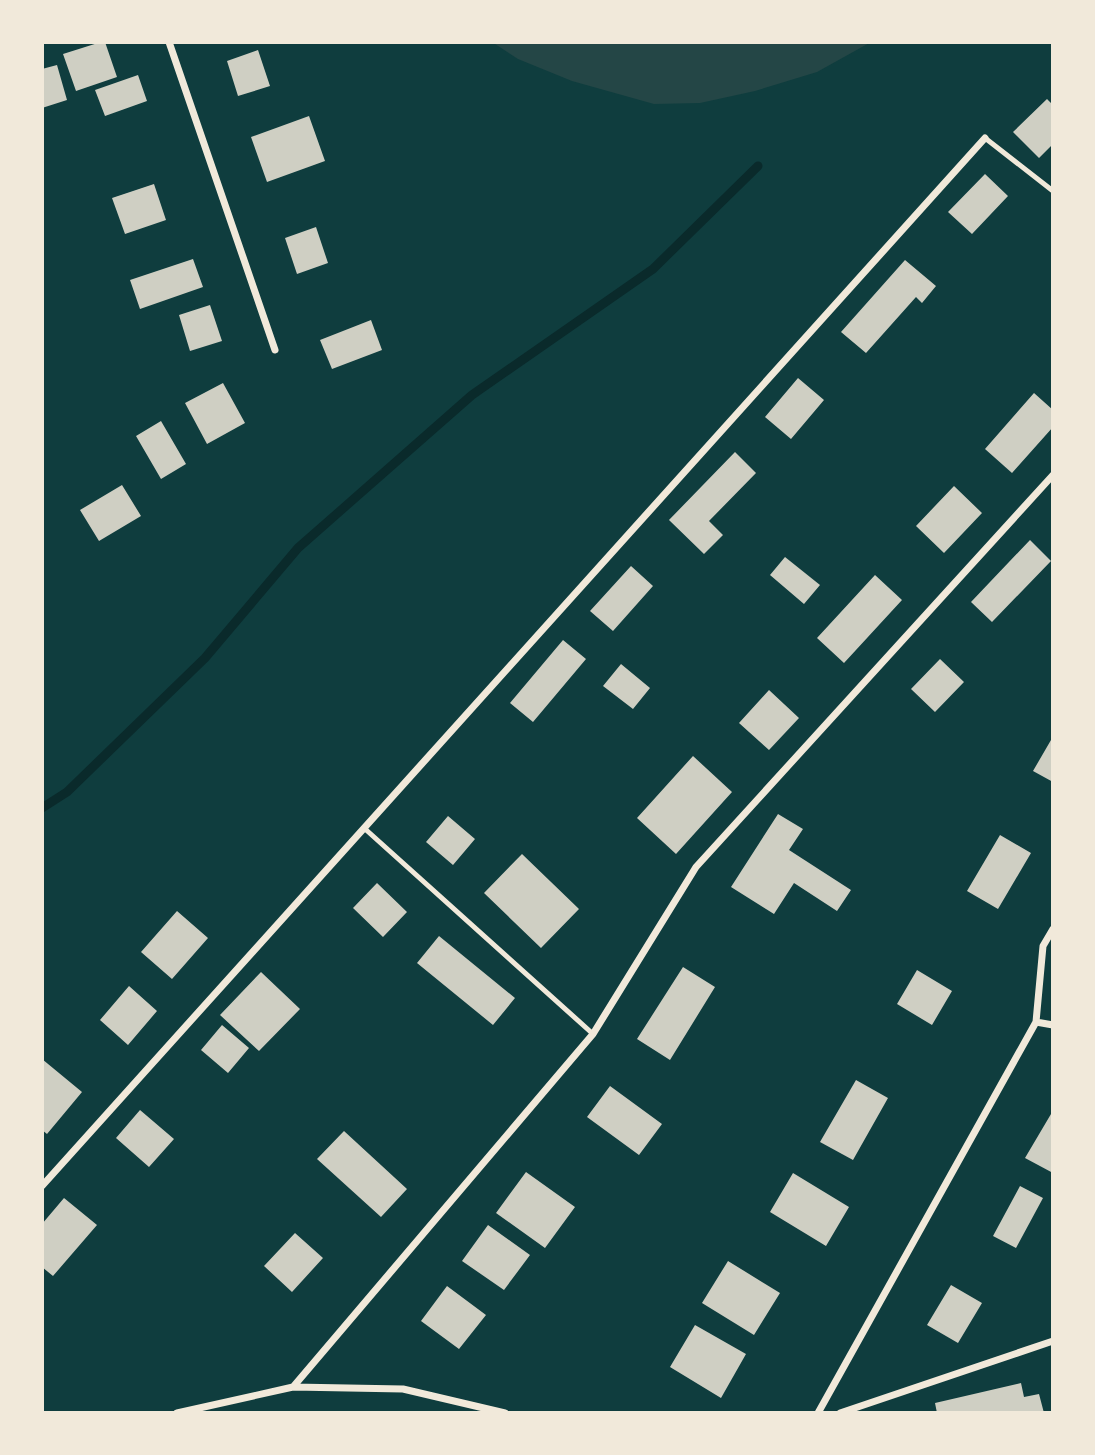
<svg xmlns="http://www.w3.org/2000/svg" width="1095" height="1455" font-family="Raleway,sans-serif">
  <rect width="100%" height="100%" fill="#0f3d3e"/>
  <path fill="#244646" d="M492,42H871L817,72L755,91L700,103L654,104L572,81L518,59Z"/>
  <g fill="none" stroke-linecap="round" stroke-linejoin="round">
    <path stroke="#0a2a2b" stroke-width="9" d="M42,808L67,792L205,658L298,548L472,395L653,269L758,166"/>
  </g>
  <path fill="#cfcfc3" d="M101,42H105L117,77L76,91L63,54Z
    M258,50L270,86L238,96L227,61Z
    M57,65L67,100L42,108V69Z
    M138,75L147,101L105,116L95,90Z
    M1047,99L1053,105V144L1039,158L1013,132Z
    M309,116L325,161L267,182L251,137Z
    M985,174L1008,196L972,234L948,212Z
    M154,184L166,220L125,234L112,198Z
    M316,227L328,263L297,274L285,238Z
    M193,259L203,287L140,309L130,280Z
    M905,260L936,286L922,303L916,297L866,353L841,332Z
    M210,305L222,341L190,351L179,315Z
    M371,320L382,350L332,369L320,340Z
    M798,378L824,400L791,439L765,417Z
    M223,383L245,423L207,444L185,403Z
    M1034,393L1053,410V427L1012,473L985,449Z
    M161,421L186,464L161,479L136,436Z
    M735,452L756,473L709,521L723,535L704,554L669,520Z
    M122,485L141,516L99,541L80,510Z
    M954,486L982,513L944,553L916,526Z
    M1030,540L1051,561L992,622L971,602Z
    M785,557L820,585L804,604L770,575Z
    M631,566L653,586L613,631L590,611Z
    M875,575L902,600L844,663L817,638Z
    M563,640L586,659L533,722L510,703Z
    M940,659L964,682L935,712L911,689Z
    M621,664L650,688L633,709L603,686Z
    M769,690L799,718L769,750L739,723Z
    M1051,740L1053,741V782L1033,771Z
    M693,756L732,792L676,854L637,818Z
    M778,814L803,829L789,850L851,890L837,911L794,883L774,914L731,887Z
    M448,816L475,839L453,865L426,842Z
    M1000,835L1031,853L998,909L967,891Z
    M522,854L579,909L541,948L484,893Z
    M377,883L407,912L383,937L353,908Z
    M177,911L208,938L172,979L141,952Z
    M439,936L515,998L493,1025L417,963Z
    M683,967L715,987L670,1060L637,1039Z
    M917,970L952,991L932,1025L897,1004Z
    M261,972L300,1009L259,1051L220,1015Z
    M129,986L157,1011L128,1045L100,1020Z
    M222,1025L249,1048L228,1073L201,1050Z
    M42,1059L82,1092L47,1134L42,1130Z
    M856,1080L888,1098L853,1160L820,1142Z
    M610,1086L662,1124L639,1155L587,1117Z
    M140,1110L174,1139L149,1167L116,1138Z
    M1051,1114L1053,1115V1173L1025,1158Z
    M344,1131L407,1189L381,1217L317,1159Z
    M526,1172L575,1207L545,1248L496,1213Z
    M793,1173L849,1207L826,1246L770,1212Z
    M1020,1186L1043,1198L1016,1248L993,1236Z
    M64,1198L97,1225L53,1276L42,1267V1224Z
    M488,1225L530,1255L504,1290L462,1261Z
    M295,1233L323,1258L292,1292L264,1266Z
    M728,1261L780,1293L754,1335L702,1303Z
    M951,1285L982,1303L958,1343L927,1325Z
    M447,1286L486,1315L459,1349L421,1321Z
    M695,1325L746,1354L721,1398L670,1367Z
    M1021,1383L1024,1397L1039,1394L1044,1413H937L935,1403Z"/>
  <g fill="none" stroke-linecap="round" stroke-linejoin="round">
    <path stroke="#f1e9da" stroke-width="5" d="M985,138L1053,191
      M364,828L593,1034"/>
    <path stroke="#f1e9da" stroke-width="7" d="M169,42L275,350
      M1036,1022L1053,1025
      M42,1186L985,138
      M293,1387L593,1034L696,867L1053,475
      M177,1413L293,1387L403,1389L505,1413
      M818,1413L1036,1022L1043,946L1053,929
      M840,1413L1053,1341"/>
  </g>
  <rect width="1095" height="1455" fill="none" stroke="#f1e9da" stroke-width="88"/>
</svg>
